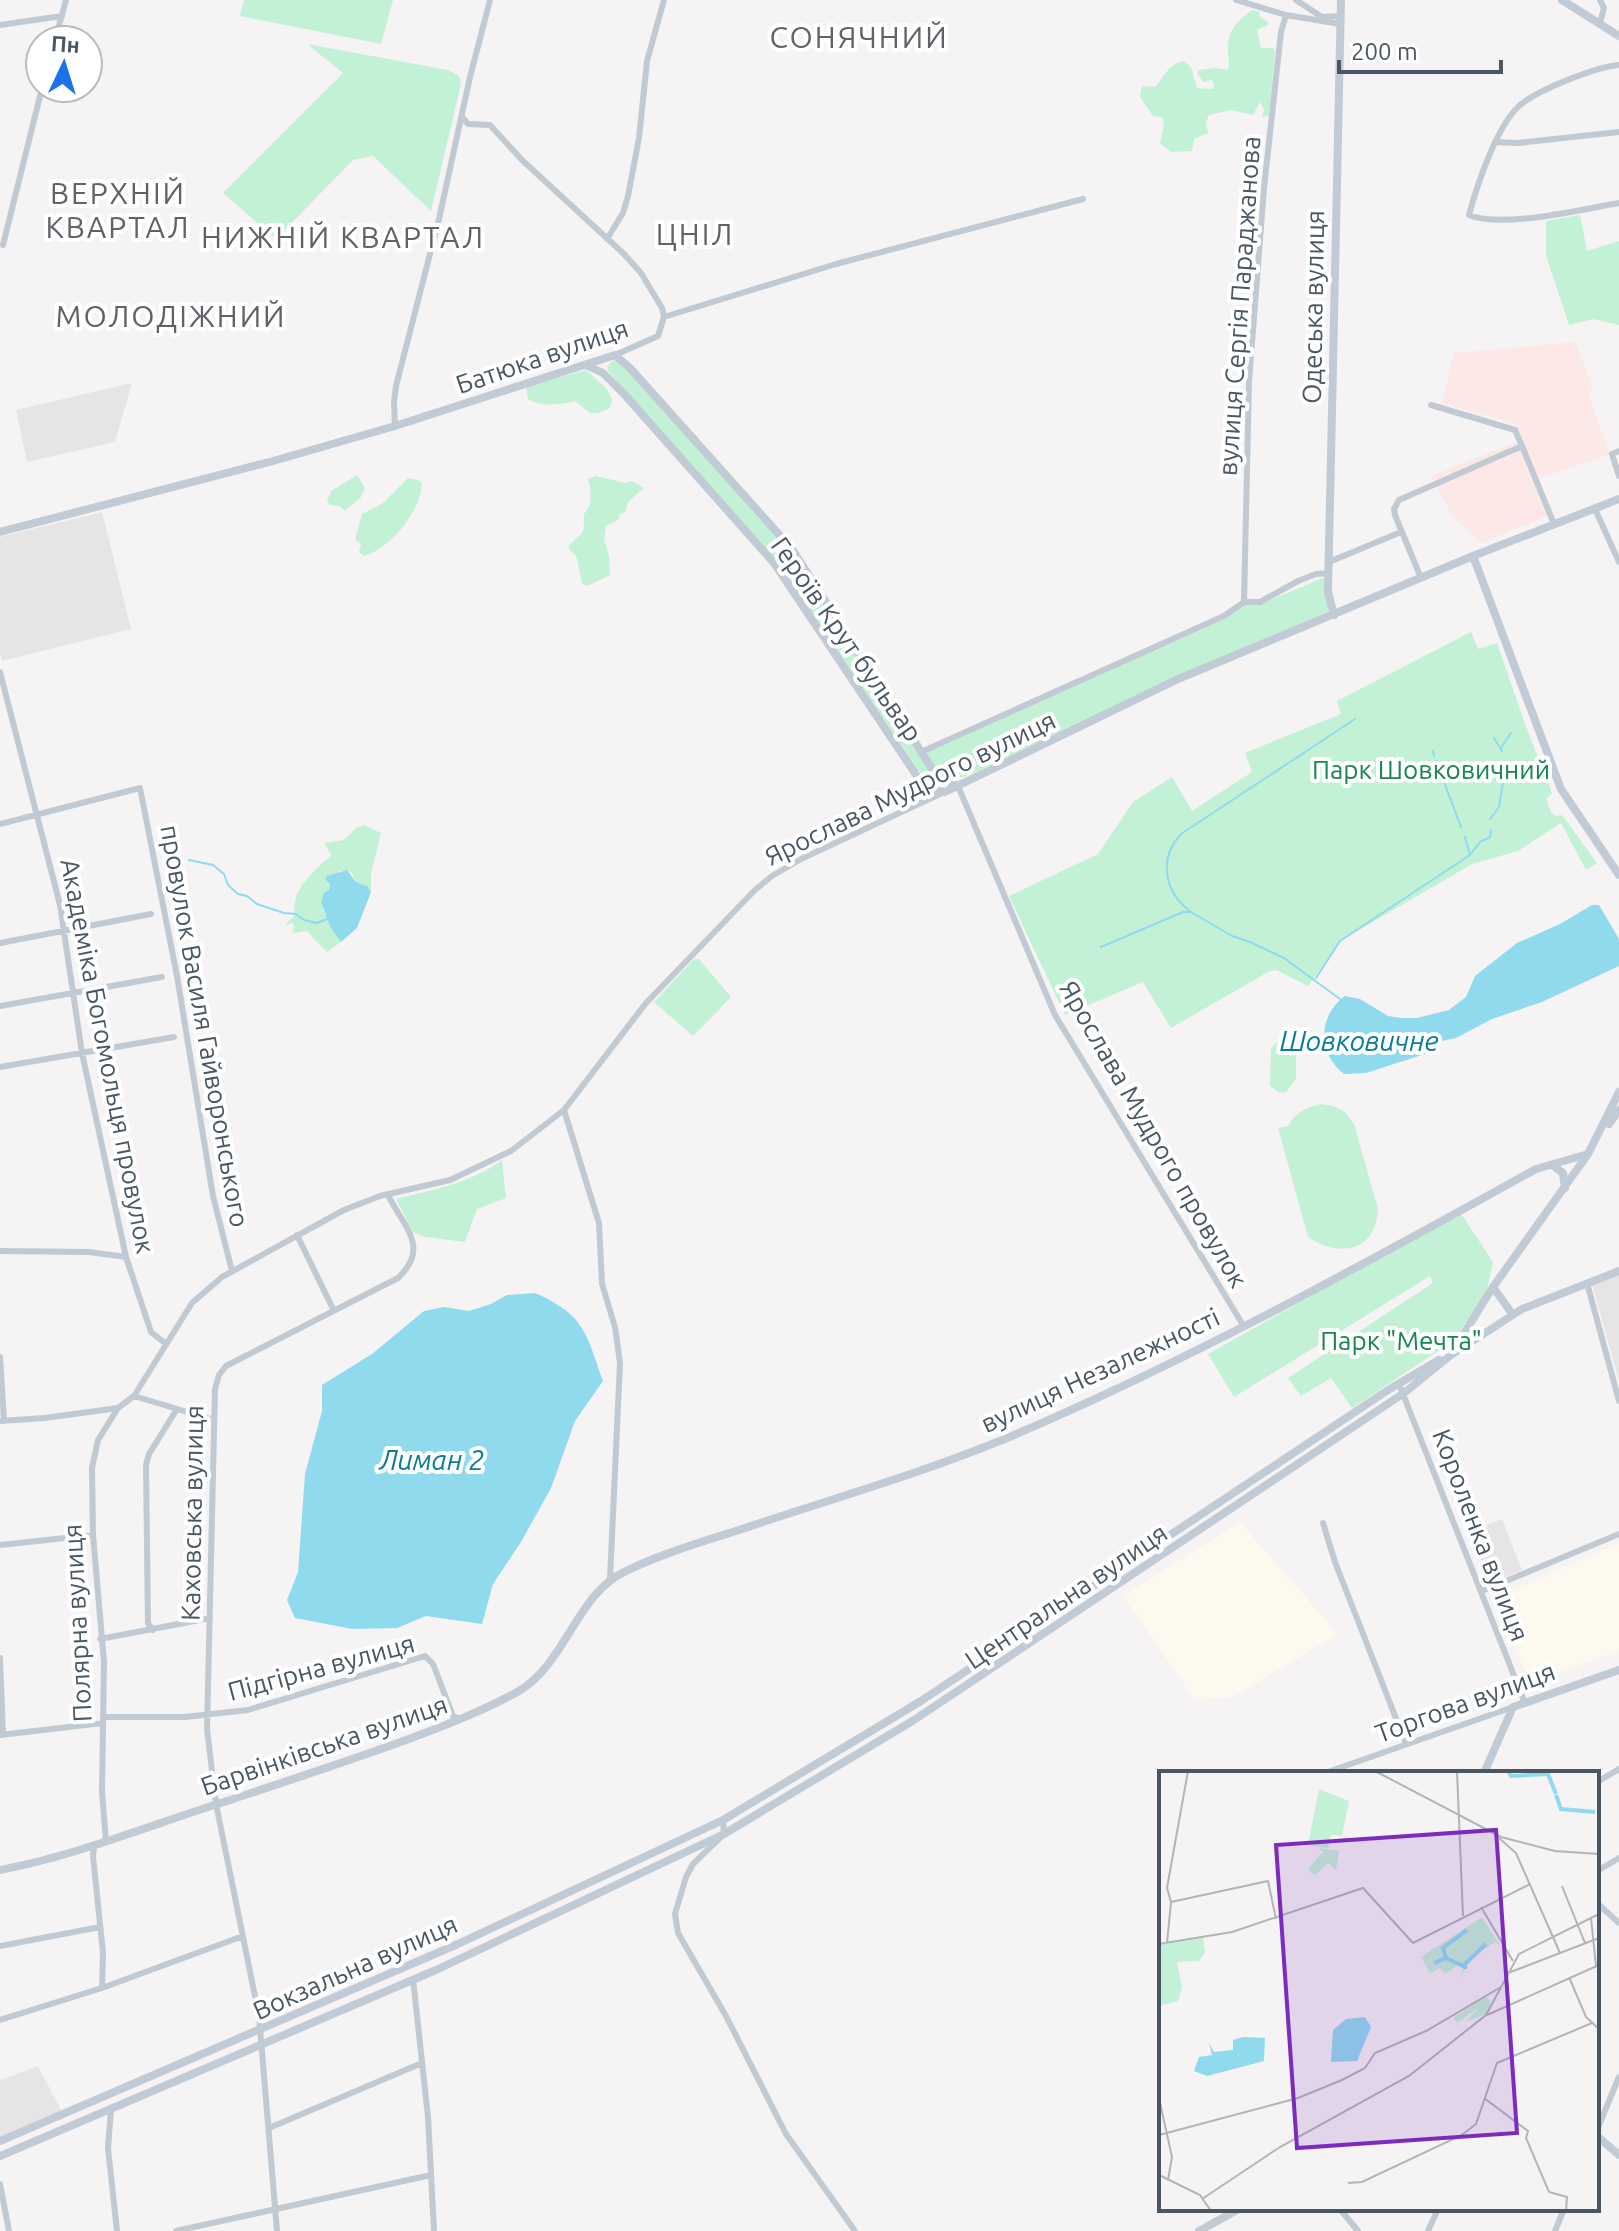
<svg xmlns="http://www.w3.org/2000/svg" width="1619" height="2231" font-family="Ubuntu,sans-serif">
  <rect width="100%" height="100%" fill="#f5f3f3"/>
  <path fill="#fdf9ef" d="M1240,1522L1338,1634L1233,1697L1195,1700L1123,1596Z
    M1619,1543V1651L1531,1683L1493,1599Z"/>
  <path fill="#e6e4e5" d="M132,383L115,442L27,462L16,410Z
    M102,512L131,629L2,661L0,652V537Z
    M1619,1275V1380L1592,1284Z
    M1502,1519L1522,1570L1490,1583L1470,1531Z
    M38,2066L62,2112L0,2138V2080Z"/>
  <path fill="#fce8e6" d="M1575,342L1592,385L1589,397L1610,454L1539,479L1516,424L1442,403L1454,353Z
    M1516,442L1547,516L1481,543L1452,516L1431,476Z"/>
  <path fill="#c3f1d5" d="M244,0H393L381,44L240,16Z
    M1252,10L1260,12L1259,16L1268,22V25L1257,30L1261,48H1273L1275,51L1269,116L1262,117L1264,109L1260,102L1253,115L1231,110L1209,115L1206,122L1208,133L1194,139L1192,151L1171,152L1160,143L1164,125L1162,117L1153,116L1140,97L1142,86L1155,87C1165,76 1167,65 1184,61L1191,67L1197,88L1212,89L1214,86L1212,80L1203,82L1197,73L1199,70L1215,68L1228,70C1230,63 1228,59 1228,50C1227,31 1237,21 1252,10Z
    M307,44L448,70L459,76L461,84L431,211L373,156L353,160L276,239L223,193L343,73Z
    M1580,215L1587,251L1619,241V325L1593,319L1569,325L1546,256V221Z
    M614,360L621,363L790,551L934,779L935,783L930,787L776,561L608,371L607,366Z
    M586,370L607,389L612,400L610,408C587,420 589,409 574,401C559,405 541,407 528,399L526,387Z
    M357,475L365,488L361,497L345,511L339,506L330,505L327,501L331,491Z
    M596,476L625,483L632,481L644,488L628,502L625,512L620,514L618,520L606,526L604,540L609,556L610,575L587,586L582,584L577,558L568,547C582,530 584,541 584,514C594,504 591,491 588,479Z
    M408,478L418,480L422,483C421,511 390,549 364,556L359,552L361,544L355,540L362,514L383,503Z
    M1325,577L1329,593L1328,612L1166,682L974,773C947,785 941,775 925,753L1225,619L1245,605L1261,604Z
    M1471,632L1478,649L1497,643L1525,724L1552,793L1546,799L1551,812L1556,816L1562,815L1597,863L1586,870L1561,823L1518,851L1472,864L1340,941L1308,986L1276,970L1268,972L1171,1028L1143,982L1065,1015L1009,896L1098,854L1133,802L1172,777L1192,811L1252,772L1245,753L1341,714L1337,701Z
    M364,825L381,833L371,873V892L367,886L356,882L351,872L341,871L325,879L330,886L323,910L341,942L327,952L307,931L292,933L294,929L293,923L285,925L293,917C295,910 294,904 296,898C299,885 319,865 330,857L331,854L324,843L344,840L356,828Z
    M694,959H699L731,997L693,1036L654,1002Z
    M1283,1038H1296V1079L1286,1092L1280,1093L1270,1086L1271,1048Z
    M1321,1104C1337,1106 1345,1109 1354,1124L1378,1209C1376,1252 1339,1258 1308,1237L1278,1128L1288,1126C1296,1112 1305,1108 1321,1104Z
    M502,1160L506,1198L477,1209L465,1242L425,1237L413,1232L396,1199C432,1190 472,1183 502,1160Z
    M1460,1212L1493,1262L1486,1294L1453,1341L1352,1408L1331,1378L1301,1396L1288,1378L1433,1283L1430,1276L1234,1397L1208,1354Z"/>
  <path fill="#90daee" d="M347,870L356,882L367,886L371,892L357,928L341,942L331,928L321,902L324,893L329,890L330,885L325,879L327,876Z
    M1592,905H1599L1619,939V966L1542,1002L1492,1019L1456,1038L1442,1041L1425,1054L1366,1073L1344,1074C1318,1054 1317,1016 1345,996L1360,999L1388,1016L1401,1018H1417L1449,1010L1466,997L1475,976L1517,943L1560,924Z
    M535,1293C585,1315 586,1333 603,1381L575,1421L551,1488L521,1542L493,1584L482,1624L426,1616L397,1628L352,1629L295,1618L287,1600L298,1572L305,1474L322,1411V1385L372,1354L424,1311L444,1307L469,1311L491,1304L507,1295Z"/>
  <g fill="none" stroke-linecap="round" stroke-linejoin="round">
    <path stroke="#90daee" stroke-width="2" d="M1494,738L1502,751
      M1501,748L1511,733
      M1433,751L1434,756
      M1436,761L1461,827
      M1490,819L1499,807L1505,770
      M1465,837L1470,855
      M189,860L213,865L224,874L228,885L238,894L247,896L257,904L284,913L296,914L304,920L316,923L328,919
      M1191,912C1164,892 1158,859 1181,834L1355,719
      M1101,947L1183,912H1191L1232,936L1250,942L1284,958L1340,999
      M1316,978L1340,941L1470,855L1480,842L1490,837L1491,830"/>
    <path stroke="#c1cad2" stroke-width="6" d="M1236,0L1286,15L1340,24
      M1296,0L1322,17L1340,16
      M1600,0L1604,8L1600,23
      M0,25L62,16
      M55,40L66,0
      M1619,65C1596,67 1533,91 1517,108C1496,129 1477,185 1469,215C1502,229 1583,209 1619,203
      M462,117L468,124L490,125L522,160L624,254L641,273L662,308L664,317L658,336L615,355
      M1495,142L1518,143L1619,132
      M607,239L623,213L628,196L639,138L647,61L664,0
      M3,245L42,88
      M664,317L836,264L1083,199
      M1431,405L1515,430L1522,446
      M395,426L394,402L396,386L439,219L470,77L490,0
      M1619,451L1612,454L1619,476
      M1595,509L1619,562
      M1329,562L1401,532
      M1421,578L1395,515L1394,509L1399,500L1522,446L1554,524
      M1244,602L1249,382L1264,188L1281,32L1286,15
      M0,672L60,905L82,1053L126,1257L151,1332L166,1344
      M921,752L1224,616L1244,602H1260L1298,581L1316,574L1329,573
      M958,786L1055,1015L1243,1325
      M0,824L140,788L177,976L213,1196L232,1271
      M0,943L151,914
      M0,1006L162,977
      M0,1067L174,1037
      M564,1110L599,1223L602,1284L615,1327L620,1363L610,1579
      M297,1235L334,1311
      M0,1251L89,1252L126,1257
      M1587,1283L1619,1401
      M0,1357L4,1421
      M1399,1384L1524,1701
      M134,1396L214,1420
      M0,1421L45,1418L118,1408L134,1396L192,1303L222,1277L344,1210L380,1196L450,1180L511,1151L564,1110L646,1003L755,890L772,876L801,859L942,793
      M1323,1523L1335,1562L1406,1744
      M0,1545L93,1535
      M1482,1591L1619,1534
      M153,1630L148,1623L146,1465L149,1454L177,1409
      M100,1639L210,1618
      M0,1658L3,1735
      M104,1717H185L248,1710L425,1656L433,1664L453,1716L459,1719
      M0,1735L103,1723
      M1325,1773L1513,1707
      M1597,1782L1619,1769
      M723,1820L724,1834L693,1864L686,1877L675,1914L678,1933L726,2016L786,2134L855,2231
      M106,1842L102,1791L104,1662L93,1535L92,1468L98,1440L118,1408
      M94,1846L93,1856L103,1953L102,1988
      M1597,1871L1619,1858
      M1597,1903L1619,1923
      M0,1946L100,1927
      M413,1979L428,2117L434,2231
      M0,2020L102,1988L243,1936
      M111,2109L108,2148L117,2231
      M269,2128L422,2063
      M1597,2130L1619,2077
      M0,2184L9,2231
      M1340,2209L1358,2231
      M176,2231L431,2175
      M277,2231L259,2016L216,1804L207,1729L215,1389L219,1375L226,1366L398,1278C431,1247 403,1226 388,1195
      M1428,2231L1438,2209
      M1555,2231L1564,2209"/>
    <path stroke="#c1cbd6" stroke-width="8" d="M1562,0L1619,36
      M586,365L603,373L624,394L774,563L923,785L932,790L945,792L1178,679L1473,556L1619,499
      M0,532L273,461L395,426L615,355L630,368L792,549L936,775L958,786
      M1473,556L1561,789L1619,875
      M1334,615L1328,592L1341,0
      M1609,1124L1619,1110
      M1552,1165L1563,1173L1565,1188
      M1493,1287L1513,1315
      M1453,1351L1493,1287L1588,1154L1619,1092
      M1484,1773L1513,1707L1619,1670
      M0,1870C79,1855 153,1824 230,1800C293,1779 355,1759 417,1736C451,1723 487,1709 519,1691C566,1663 577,1593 626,1571C661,1554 701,1542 739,1530C828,1500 920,1474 1007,1438C1188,1361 1363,1265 1536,1169L1588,1154
      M1597,2136L1619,2155
      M0,2141L458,1944L723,1820L921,1701L1388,1390L1439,1360
      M0,2156L436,1970L724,1834L914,1720L1404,1393L1451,1355L1522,1309L1619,1271
      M1199,2231L1239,2209"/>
  </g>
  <g text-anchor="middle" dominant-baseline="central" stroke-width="8" stroke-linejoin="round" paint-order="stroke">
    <g font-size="26" fill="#4a5661" stroke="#fff">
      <text transform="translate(1239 306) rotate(-86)">вулиця Сергія Параджанова</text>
      <text transform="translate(1313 307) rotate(-89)">Одеська вулиця</text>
      <text transform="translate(542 356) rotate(-19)">Батюка вулиця</text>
      <text transform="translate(847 639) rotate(55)">Героїв Крут бульвар</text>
      <text transform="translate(910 788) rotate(-26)">Ярослава Мудрого вулиця</text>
      <text transform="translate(205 1026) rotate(80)">провулок Василя Гайворонського</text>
      <text transform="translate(108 1056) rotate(79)">Академіка Богомольця провулок</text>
      <text transform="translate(1154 1134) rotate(60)">Ярослава Мудрого провулок</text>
      <text transform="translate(1100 1370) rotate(-25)">вулиця Незалежності</text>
      <text transform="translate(192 1513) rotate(-89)">Каховська вулиця</text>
      <text transform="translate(1481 1535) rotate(69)">Короленка вулиця</text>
      <text transform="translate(1066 1596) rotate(-34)">Центральна вулиця</text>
      <text transform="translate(77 1623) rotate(-93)">Полярна вулиця</text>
      <text transform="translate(321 1667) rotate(-15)">Підгірна вулиця</text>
      <text transform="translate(1465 1702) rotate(-20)">Торгова вулиця</text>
      <text transform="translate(324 1745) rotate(-19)">Барвінківська вулиця</text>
      <text transform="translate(355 1967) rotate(-24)">Вокзальна вулиця</text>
    </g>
    <g font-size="26" fill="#17864f" stroke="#fff">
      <text x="1431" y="769">Парк Шовковичний</text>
      <text x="1401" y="1340">Парк "Мечта"</text>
    </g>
    <g font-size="28" font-style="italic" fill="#0c7c9b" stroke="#fff">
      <text x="1359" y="1040">Шовковичне</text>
      <text x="432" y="1459">Лиман 2</text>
    </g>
    <g font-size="30" letter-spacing="2" fill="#5f6368" stroke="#fff">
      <text x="859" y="37">СОНЯЧНИЙ</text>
      <text x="118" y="193">ВЕРХНІЙ<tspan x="118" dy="34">КВАРТАЛ</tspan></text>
      <text x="695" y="234">ЦНІЛ</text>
      <text x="343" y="237">НИЖНІЙ КВАРТАЛ</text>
      <text x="171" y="316">МОЛОДІЖНИЙ</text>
    </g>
  </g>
  <g transform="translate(1159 1771)">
    <rect width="440" height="440" fill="#f5f3f3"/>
    <path d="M160,18L190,30L183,65L172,64L169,77L149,74ZM159,77L180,80L177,99L169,92L156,104L149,98L164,81ZM323,146L342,176L336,171L308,189L301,210L304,196L299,194L286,203L281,197L271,202L262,186ZM44,167L46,182L40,190L18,191L23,216L19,230L0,235V174ZM327,225L332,231L327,243L307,251L319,237L298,252L294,247Z" fill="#c3f1d5"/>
    <path d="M206,246L212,256L198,290L172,291L174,259L187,248ZM84,266L106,267L105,290L48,305L35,300L40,286L53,284L50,272L55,281L74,279V269Z" fill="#90daee"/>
    <path fill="none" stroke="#90daee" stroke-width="4" d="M349,0L352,5L389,3L397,23M397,24L402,38L436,41M287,187L284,177L308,159M275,192L287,187L308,197M305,194L327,173"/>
    <path fill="none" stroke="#b1b4b9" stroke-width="2" d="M216,0L342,66L396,80L440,83M298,0L304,145M340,67L357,82L401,182M403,115L426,172M12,131L109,110L117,148M322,136L354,190M432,147L437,195M8,172L12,131L8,117L29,0M254,172L371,113M0,173L73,161L204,117L254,172M349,202L440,167M410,206L427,246L440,258M328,244L440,194M0,327L13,386L9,409M325,327L369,360L367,367L390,421L408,426L407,440M0,364L139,327L183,309L206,297L216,282L267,260L342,216M0,404L41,424L52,440M189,412L203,411L303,364L317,353L338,292L433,252M43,428L121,376L250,305L327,244L360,183L440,143"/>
    <path fill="#7b2cbf" fill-opacity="0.15" stroke="#7b2cbf" stroke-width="4" d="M337,59L358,362L138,377L117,74Z"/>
    <rect width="440" height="440" fill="none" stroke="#4a5661" stroke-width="4"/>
  </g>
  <g transform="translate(64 64) rotate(4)"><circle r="38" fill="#ffffff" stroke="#b7bbc0" stroke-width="2"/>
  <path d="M0-6L14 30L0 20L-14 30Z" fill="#1a73e8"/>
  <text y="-12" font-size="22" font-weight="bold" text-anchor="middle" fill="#4a5661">Пн</text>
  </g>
  <path d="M1339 60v12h162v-12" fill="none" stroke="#4a5661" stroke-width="4"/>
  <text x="1351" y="60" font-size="24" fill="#4a5661" stroke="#ffffff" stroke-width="6" paint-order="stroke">200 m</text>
</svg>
